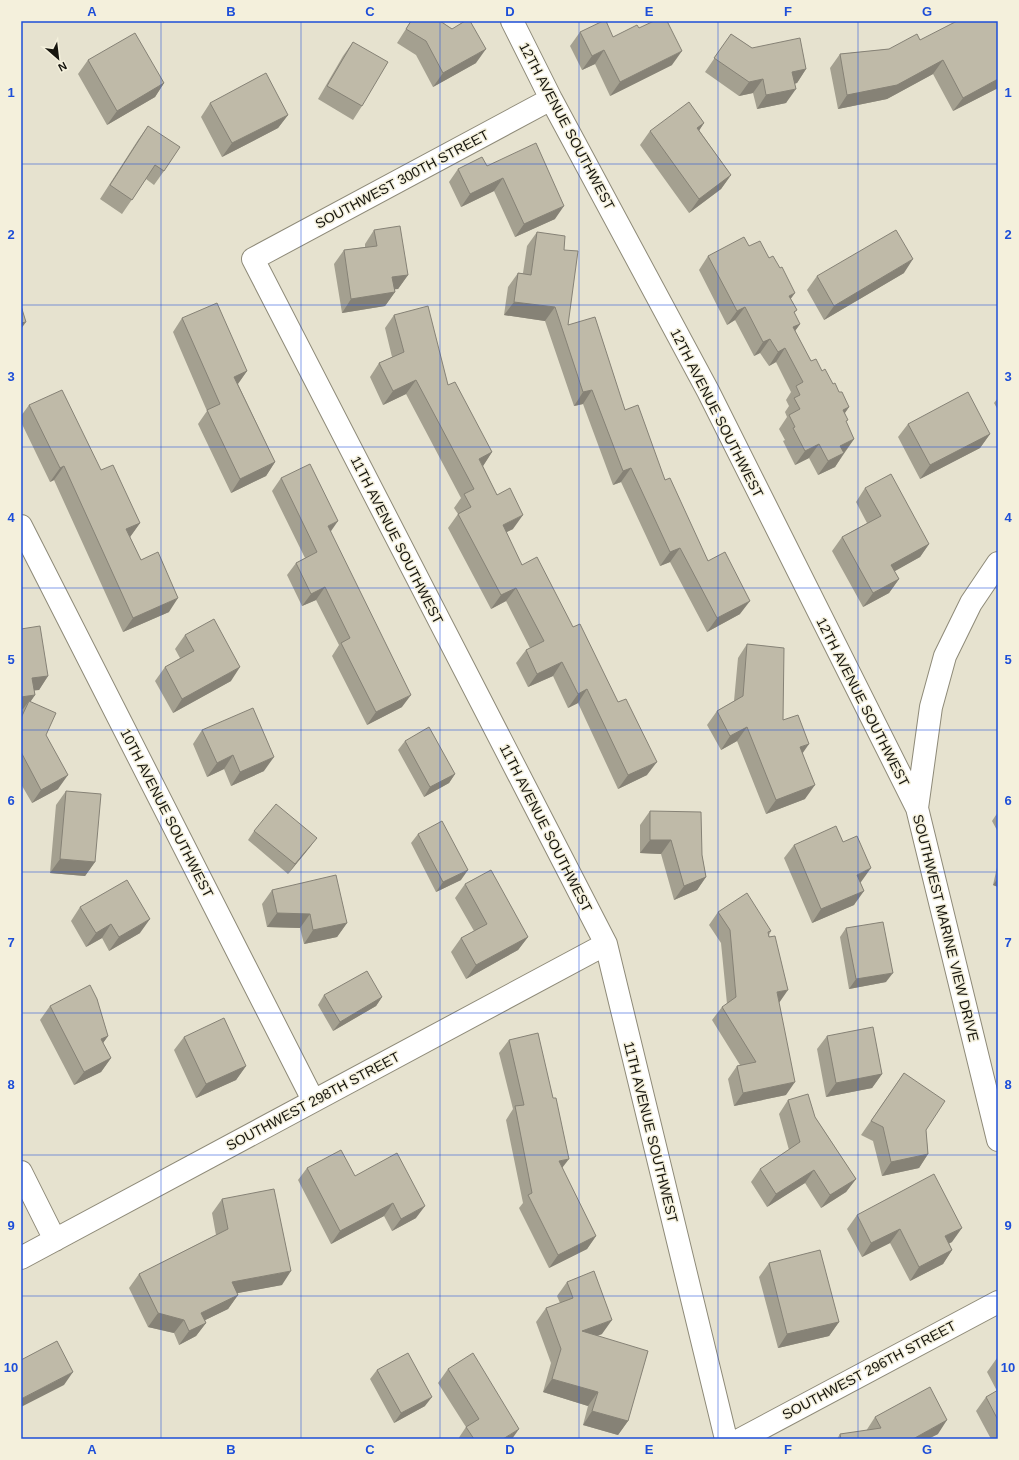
<svg xmlns="http://www.w3.org/2000/svg" width="1019" height="1460" font-family="Helvetica,sans-serif">
  <rect width="100%" height="100%" fill="#e6e2cf"/>
  <g fill="none" stroke-linecap="round" stroke-linejoin="round">
    <defs>
      <path id="street" d="M512,21L551,99L708,391L917,808
        M551,99L253,259L606,944L726,1439
        M21,526L313,1100
        M998,563L971,603L945,656L931,707L917,808L998,1140
        M21,1172L55,1240
        M21,1258L606,944
        M741,1439L998,1302"/>
    </defs>
    <use href="#street" stroke="#8e8a78" stroke-width="24"/>
    <use href="#street" stroke="#fff" stroke-width="22"/>
  </g>
  <path fill="#a4a090" d="M411,21H440L452,29L476,63L433,87L416,55L397,43Z
    M639,28L672,65L610,96L595,64L582,70L570,46L580,32L613,37Z
    M731,34L752,48L806,69L797,83L794,84L786,103L757,109L753,93L739,96L705,72Z
    M920,40L998,88L953,111L933,74L887,99L838,109L830,68L840,54L889,49Z
    M353,42L362,106L353,120L318,99L343,56Z
    M88,60L164,83L155,97L107,125L78,74Z
    M210,103L288,115L278,128L222,157L201,117Z
    M704,123L699,130L731,175L721,189L689,213L640,145L650,131Z
    M148,126L164,171L154,185L146,179L122,214L100,199L138,140Z
    M487,166L555,219L515,237L494,191L461,207L449,182L458,169Z
    M374,230L408,275L398,289H394L395,292L385,306L342,313L334,264L344,250L365,247V244Z
    M537,232L564,250L568,325L625,410L665,480L708,561L740,614L707,632L670,562L660,566L621,482L613,485L583,404L574,406L545,321L504,315L508,287L518,273H523L527,246Z
    M749,246L791,299L797,310L794,313L800,324L795,331L811,361L822,371L839,392L849,407L845,413L846,423L854,439L835,467L818,475L809,458L795,465L783,441L785,440L779,429L787,417L785,412L789,406L786,400L791,392L776,362L769,366L760,353L754,356L735,320L727,325L699,270L708,256Z
    M904,273L824,320L807,290L817,276Z
    M394,315L448,385L492,452L483,466L513,529L506,532L522,565L647,775L618,789L578,703L568,708L553,676L528,687L516,663L526,650L530,648L506,601L491,609L448,528L458,514L454,508L461,498L406,394L383,405L370,377L379,363L392,357L385,328Z
    M182,318L247,371L238,384L275,462L266,476L231,493L198,424L207,411L173,332Z
    M998,398V410L994,403Z
    M29,405L101,470L140,523L130,537L141,560L169,612L123,632L54,480L50,482L21,422V416Z
    M908,424L990,434L980,448L920,479L898,437Z
    M281,478L330,532L402,707L367,725L332,656L339,645L316,600L302,606L287,575L296,563L305,558L272,491Z
    M865,488L929,544L920,557L894,571L899,579L889,593L863,607L832,551L842,537L867,523L856,502Z
    M21,629L48,676L39,690H34L35,695L30,702L46,735L58,789L32,803L21,784V713L23,709L21,710Z
    M185,635L231,681L173,713L155,681L165,667L180,658L175,649Z
    M747,644L783,720L803,753L805,799L766,814L737,741L721,750L707,725L717,711L734,701L738,658Z
    M202,730L264,771L231,786L224,769L207,777L193,744Z
    M405,741L455,774L449,783L424,797L398,750Z
    M66,791L95,862L85,876L50,873L56,805Z
    M650,811L702,855L706,877L697,890L674,900L661,854L640,853V825Z
    M998,812V832L992,821Z
    M254,831L310,847L288,874L248,840Z
    M418,834L461,880L436,892L411,843Z
    M794,845L861,882L860,883L854,905L812,923L784,858Z
    M998,863V887L993,885Z
    M465,884L528,937L518,950L466,979L451,952L461,938L474,931L455,898Z
    M272,890L347,923L337,937L304,944L300,928L267,927L262,904Z
    M80,907L140,933L109,951L102,938L86,947L71,921Z
    M718,912L771,931L769,935L779,1003L786,1095L734,1106L728,1079L737,1066L740,1065L712,1020L722,1007L727,1004L721,943L709,925Z
    M846,928L886,982L849,989L840,937Z
    M324,995L382,997L376,1006L333,1031L318,1005Z
    M50,1006L108,1036L103,1043L111,1058L101,1072L74,1085L40,1020Z
    M827,1036L882,1074L872,1088L826,1097L817,1049Z
    M184,1037L246,1066L236,1080L196,1098L174,1050Z
    M509,1040L562,1168L596,1236L587,1249L549,1268L519,1208L523,1203L506,1120L513,1109L499,1053Z
    M904,1073L926,1130L928,1154L919,1168L882,1176L873,1141L861,1135Z
    M788,1100L815,1117L856,1179L846,1192L821,1208L805,1183L767,1207L751,1182L760,1169L789,1150L779,1114Z
    M307,1168L355,1176L416,1218L392,1231L384,1216L331,1244L298,1180Z
    M222,1199L282,1285L237,1293L238,1295L228,1309L205,1320L206,1323L196,1336L179,1345L174,1333L148,1327L129,1288L139,1274L216,1235L212,1213Z
    M857,1215L952,1242L949,1243L952,1250L943,1264L910,1281L890,1243L862,1257L847,1229Z
    M769,1263L839,1322L829,1336L778,1348L759,1277Z
    M567,1282L602,1334L597,1336L628,1421L618,1435L583,1425L588,1406L543,1392L551,1363L536,1322L546,1308L560,1303L557,1296Z
    M998,1357V1439H991L976,1411L986,1397L997,1391L987,1372L997,1358Z
    M448,1369L512,1439H458L466,1427L438,1383Z
    M377,1370L425,1406L394,1423L370,1379Z
    M875,1417L938,1434L928,1439H837L840,1434L866,1431Z"/>
  <path fill="#868276" d="M486,49L476,63L433,87L443,73Z
    M604,50L595,64L582,70L592,56Z
    M682,51L672,65L610,96L620,82Z
    M943,60L933,74L887,99L838,109L847,95Z
    M806,69L797,83L782,86L792,72Z
    M763,79L753,93L739,96L749,82Z
    M998,79V88L953,111L963,98Z
    M164,83L155,97L107,125L117,111Z
    M796,89L786,103L757,109L766,95Z
    M288,115L278,128L222,157L232,143Z
    M704,123L695,137L697,128Z
    M731,175L721,189L689,213L699,199Z
    M503,178L494,191L461,207L470,194Z
    M564,206L555,219L515,237L524,224Z
    M913,259L904,273L824,320L834,306Z
    M408,275L398,289L383,291L392,277Z
    M395,292L385,306L342,313L351,299Z
    M795,293L785,307L789,296Z
    M514,302L555,307L545,321L504,315Z
    M745,307L735,320L727,325L737,311Z
    M26,322L21,329V323Z
    M800,324L790,338L793,327Z
    M770,339L760,353L754,356L763,342Z
    M785,348L776,362L769,366L778,352Z
    M247,371L237,385L234,377Z
    M416,380L406,394L383,405L393,391Z
    M592,390L583,404L574,406L583,392Z
    M849,407L839,421L843,410Z
    M990,434L980,448L920,479L930,465Z
    M854,439L844,453L831,460L840,446Z
    M819,444L809,458L795,465L805,451Z
    M492,452L483,466L479,459Z
    M844,453L835,467L818,475L828,461Z
    M275,462L266,476L231,493L240,479Z
    M64,466L54,480L50,482L60,468Z
    M631,468L621,482L613,485L623,471Z
    M523,515L513,529L493,539L503,525Z
    M338,521L329,534L328,526Z
    M140,523L130,537L117,543L126,529Z
    M929,544L920,557L881,579L891,565Z
    M680,548L670,562L660,566L670,552Z
    M899,579L889,593L863,607L873,593Z
    M325,587L316,600L302,606L311,594Z
    M516,588L506,601L491,609L501,595Z
    M178,598L169,612L123,632L133,618Z
    M750,601L740,614L707,632L717,618Z
    M562,662L553,676L528,687L537,674Z
    M240,667L231,681L173,713L182,699Z
    M48,676L39,690L22,692L32,678Z
    M587,689L578,703L568,708L578,694Z
    M35,695L26,708L29,701L23,709L21,710V697Z
    M411,695L402,707L367,725L376,712Z
    M747,727L737,741L721,750L730,736Z
    M809,744L800,757V747Z
    M233,755L224,769L207,777L217,763Z
    M274,757L264,771L231,786L240,772Z
    M657,762L647,775L618,789L628,775Z
    M455,774L449,783L424,797L430,787Z
    M68,775L58,789L32,803L41,790Z
    M815,785L805,799L766,814L776,800Z
    M317,838L310,847L288,874L295,864Z
    M650,840H671L661,854L640,853Z
    M60,859L95,862L85,876L50,873Z
    M871,868L861,882L847,889L857,875Z
    M468,870L461,880L436,892L443,882Z
    M706,877L697,890L674,900L684,886Z
    M998,878V887L993,885Z
    M864,891L854,905L812,923L821,909Z
    M277,913L310,914L300,928L267,927Z
    M150,919L140,933L109,951L119,937Z
    M347,923L337,937L304,944L313,930Z
    M111,924L102,938L86,947L96,933Z
    M528,937L518,950L466,979L476,965Z
    M893,973L886,982L849,989L856,979Z
    M788,990L779,1003L777,992Z
    M382,997L376,1006L333,1031L340,1022Z
    M108,1036L98,1050L101,1039Z
    M111,1058L101,1072L74,1085L84,1072Z
    M246,1066L236,1080L196,1098L206,1084Z
    M882,1074L872,1088L826,1097L836,1083Z
    M795,1082L786,1095L734,1106L743,1093Z
    M928,1154L919,1168L882,1176L891,1162Z
    M569,1159L559,1172V1161Z
    M814,1170L805,1183L767,1207L776,1194Z
    M856,1179L846,1192L821,1208L830,1195Z
    M393,1203L384,1216L331,1244L340,1231Z
    M425,1206L416,1218L392,1231L401,1219Z
    M962,1228L952,1242L936,1250L945,1236Z
    M900,1229L890,1243L862,1257L871,1243Z
    M596,1236L587,1249L549,1268L558,1255Z
    M952,1250L943,1264L910,1281L919,1267Z
    M291,1271L282,1285L222,1296L232,1282Z
    M238,1295L228,1309L191,1327L201,1313Z
    M158,1313L184,1320L174,1333L148,1327Z
    M612,1320L602,1334L572,1345L582,1331Z
    M839,1322L829,1336L778,1348L787,1334Z
    M206,1323L196,1336L179,1345L189,1331Z
    M73,1372L64,1385L21,1407V1399Z
    M552,1379L598,1392L588,1406L543,1392Z
    M432,1397L425,1406L394,1423L401,1413Z
    M592,1411L628,1421L618,1435L583,1425Z
    M947,1420L938,1434L928,1439H913Z
    M519,1429L512,1439H503Z"/>
  <path fill="#bfbaa8" stroke="#868276" d="M411,21H440L452,29L465,21H470L486,49L443,73L426,41L406,29Z
    M603,21H606L613,37L637,25L639,28L654,21H667L682,51L620,82L604,50L592,56L580,32Z
    M957,21H998V79L963,98L943,60L897,85L847,95L840,54L889,49L917,34L920,40Z
    M135,33L164,83L117,111L88,60Z
    M731,34L752,48L800,38L806,69L792,72L796,89L766,95L763,79L749,82L714,58Z
    M353,42L388,62L362,106L327,86Z
    M266,73L288,115L232,143L210,103Z
    M689,102L704,123L697,128L731,175L699,199L650,131Z
    M148,126L180,147L164,171L155,165L132,200L110,185Z
    M536,143L564,206L524,224L503,178L470,194L458,169L482,157L487,166Z
    M400,226L408,275L392,277L395,292L351,299L344,250L377,246L374,230Z
    M896,230L913,259L834,306L817,276Z
    M537,232L565,236L564,250L578,251L568,325L595,317L625,410L638,405L665,480L670,478L708,561L725,552L750,601L717,618L680,548L670,552L631,468L623,471L592,390L583,392L555,307L514,302L518,273L531,275Z
    M744,237L749,246L760,241L769,258L773,256L780,268L782,267L795,293L789,296L797,310L794,312L800,324L793,327L811,361L816,359L822,371L825,369L833,384L835,383L839,392H842L849,407L843,410L848,420L846,421L854,439L840,446L844,453L828,461L819,444L805,451L793,428L795,427L789,415L800,409L794,398L800,395L796,386L803,382L785,348L778,352L770,339L763,342L745,307L737,311L708,256Z
    M217,303L247,371L234,377L275,462L240,479L207,410L220,404L182,318Z
    M21,306L26,322L21,323Z
    M428,306L448,385L455,382L492,452L479,459L497,495L510,488L523,515L503,525L522,565L537,557L573,627L580,624L618,702L626,699L657,762L628,775L587,689L578,694L562,662L537,674L526,650L544,641L516,588L501,595L458,514L471,507L464,494L474,489L416,380L393,391L379,363L404,352L394,315Z
    M62,390L101,470L113,465L140,523L126,529L141,560L158,552L178,598L133,618L64,466L60,468L29,405Z
    M968,392L990,434L930,465L908,424Z
    M310,464L338,521L328,526L411,695L376,712L341,643L350,638L325,587L311,594L296,563L317,552L281,478Z
    M891,474L929,544L891,565L899,579L873,593L842,537L881,516L865,488Z
    M214,619L240,667L182,699L165,667L194,651L185,635Z
    M40,626L48,676L32,678L35,695L21,697V629Z
    M747,644L784,648L783,720L798,715L809,744L800,747L815,785L776,800L747,727L730,736L717,711L743,696Z
    M29,701L56,713L46,735L68,775L41,790L21,752V718Z
    M253,708L274,757L240,772L233,755L217,763L202,730Z
    M429,727L455,774L430,787L405,741Z
    M66,791L101,794L95,862L60,859Z
    M276,804L317,838L295,864L254,831Z
    M650,811L701,812L702,855L706,877L684,886L671,840H650Z
    M442,821L468,870L443,882L418,834Z
    M836,826L843,842L857,836L871,868L857,875L864,891L821,909L794,845Z
    M491,870L528,937L476,965L461,938L487,924L465,884Z
    M336,875L347,923L313,930L310,914L277,913L272,890Z
    M127,880L150,919L119,937L111,924L96,933L80,907Z
    M747,893L771,931L768,932L769,937L775,936L788,990L777,992L795,1082L743,1093L737,1066L756,1062L722,1007L736,997L730,930L718,912Z
    M883,922L893,973L856,979L846,928Z
    M367,971L382,997L340,1022L324,995Z
    M90,985L97,999L108,1036L101,1039L111,1058L84,1072L50,1006Z
    M224,1018L246,1066L206,1084L184,1037Z
    M873,1027L882,1074L836,1083L827,1036Z
    M538,1033L553,1098H556L569,1159L559,1161L596,1236L558,1255L528,1195L532,1193L515,1106L524,1105L509,1040Z
    M904,1073L945,1101L926,1130L928,1154L891,1162L883,1127L871,1121Z
    M808,1094L815,1117L856,1179L830,1195L814,1170L776,1194L760,1169L800,1142L788,1100Z
    M341,1150L355,1176L397,1153L425,1206L401,1219L393,1203L340,1231L307,1168Z
    M934,1174L962,1228L945,1236L952,1250L919,1267L900,1229L871,1243L857,1215Z
    M274,1189L291,1271L232,1282L238,1295L201,1313L206,1323L189,1331L184,1320L158,1313L139,1274L228,1229L222,1199Z
    M820,1250L839,1322L787,1334L769,1263Z
    M594,1271L612,1320L582,1331L648,1351L628,1421L592,1411L598,1392L552,1379L561,1349L546,1308L573,1298L567,1282Z
    M57,1341L73,1372L21,1399V1360Z
    M408,1353L432,1397L401,1413L377,1370Z
    M473,1353L519,1429L503,1439H474L466,1427L479,1419L448,1369Z
    M930,1387L947,1420L913,1439H841L840,1434L881,1428L875,1417Z
    M998,1390V1420L986,1397Z"/>
  <path fill="none" stroke="#1d4ed8" stroke-width="1" stroke-opacity="0.55" d="M161,21V1439M301,21V1439M440,21V1439M579,21V1439M718,21V1439M858,21V1439M21,164H998M21,305H998M21,447H998M21,588H998M21,730H998M21,872H998M21,1013H998M21,1155H998M21,1296H998"/>
  <g text-anchor="middle" dominant-baseline="central" stroke-width="3" stroke-linejoin="round" paint-order="stroke">
    <g font-size="14" fill="#17160f" stroke="#f4f0dc">
      <text transform="translate(567 126) rotate(62)">12TH AVENUE SOUTHWEST</text>
      <text transform="translate(402 179) rotate(-28)">SOUTHWEST 300TH STREET</text>
      <text transform="translate(717 413) rotate(63)">12TH AVENUE SOUTHWEST</text>
      <text transform="translate(397 540) rotate(63)">11TH AVENUE SOUTHWEST</text>
      <text transform="translate(863 702) rotate(63)">12TH AVENUE SOUTHWEST</text>
      <text transform="translate(167 813) rotate(63)">10TH AVENUE SOUTHWEST</text>
      <text transform="translate(546 828) rotate(63)">11TH AVENUE SOUTHWEST</text>
      <text transform="translate(946 928) rotate(76)">SOUTHWEST MARINE VIEW DRIVE</text>
      <text transform="translate(313 1101) rotate(-28)">SOUTHWEST 298TH STREET</text>
      <text transform="translate(651 1132) rotate(76)">11TH AVENUE SOUTHWEST</text>
      <text transform="translate(869 1370) rotate(-28)">SOUTHWEST 296TH STREET</text>
    </g>
  </g>
  <rect width="1019" height="1460" fill="none" stroke="#f4f0dc" stroke-width="44"/>
  <g transform="translate(58 58) rotate(152)" stroke="#f4f0dc" stroke-width="3" paint-order="stroke">
  <path d="M0-3L7 15L0 10L-7 15Z" fill="#17160f"/>
  <text y="-6" font-size="11" font-weight="bold" text-anchor="middle" fill="#17160f">N</text>
  </g>
  <rect x="22" y="22" width="975" height="1416" fill="none" stroke="#1d4ed8" stroke-width="1.5"/>
  <g font-size="13" text-anchor="middle" font-weight="bold" fill="#1d4ed8">
    <text x="92" y="16">A</text>
    <text x="231" y="16">B</text>
    <text x="370" y="16">C</text>
    <text x="510" y="16">D</text>
    <text x="649" y="16">E</text>
    <text x="788" y="16">F</text>
    <text x="927" y="16">G</text>
    <text x="11" y="97">1</text>
    <text x="1008" y="97">1</text>
    <text x="11" y="239">2</text>
    <text x="1008" y="239">2</text>
    <text x="11" y="381">3</text>
    <text x="1008" y="381">3</text>
    <text x="11" y="522">4</text>
    <text x="1008" y="522">4</text>
    <text x="11" y="664">5</text>
    <text x="1008" y="664">5</text>
    <text x="11" y="805">6</text>
    <text x="1008" y="805">6</text>
    <text x="11" y="947">7</text>
    <text x="1008" y="947">7</text>
    <text x="11" y="1089">8</text>
    <text x="1008" y="1089">8</text>
    <text x="11" y="1230">9</text>
    <text x="1008" y="1230">9</text>
    <text x="11" y="1372">10</text>
    <text x="1008" y="1372">10</text>
    <text x="92" y="1454">A</text>
    <text x="231" y="1454">B</text>
    <text x="370" y="1454">C</text>
    <text x="510" y="1454">D</text>
    <text x="649" y="1454">E</text>
    <text x="788" y="1454">F</text>
    <text x="927" y="1454">G</text>
  </g>
</svg>
